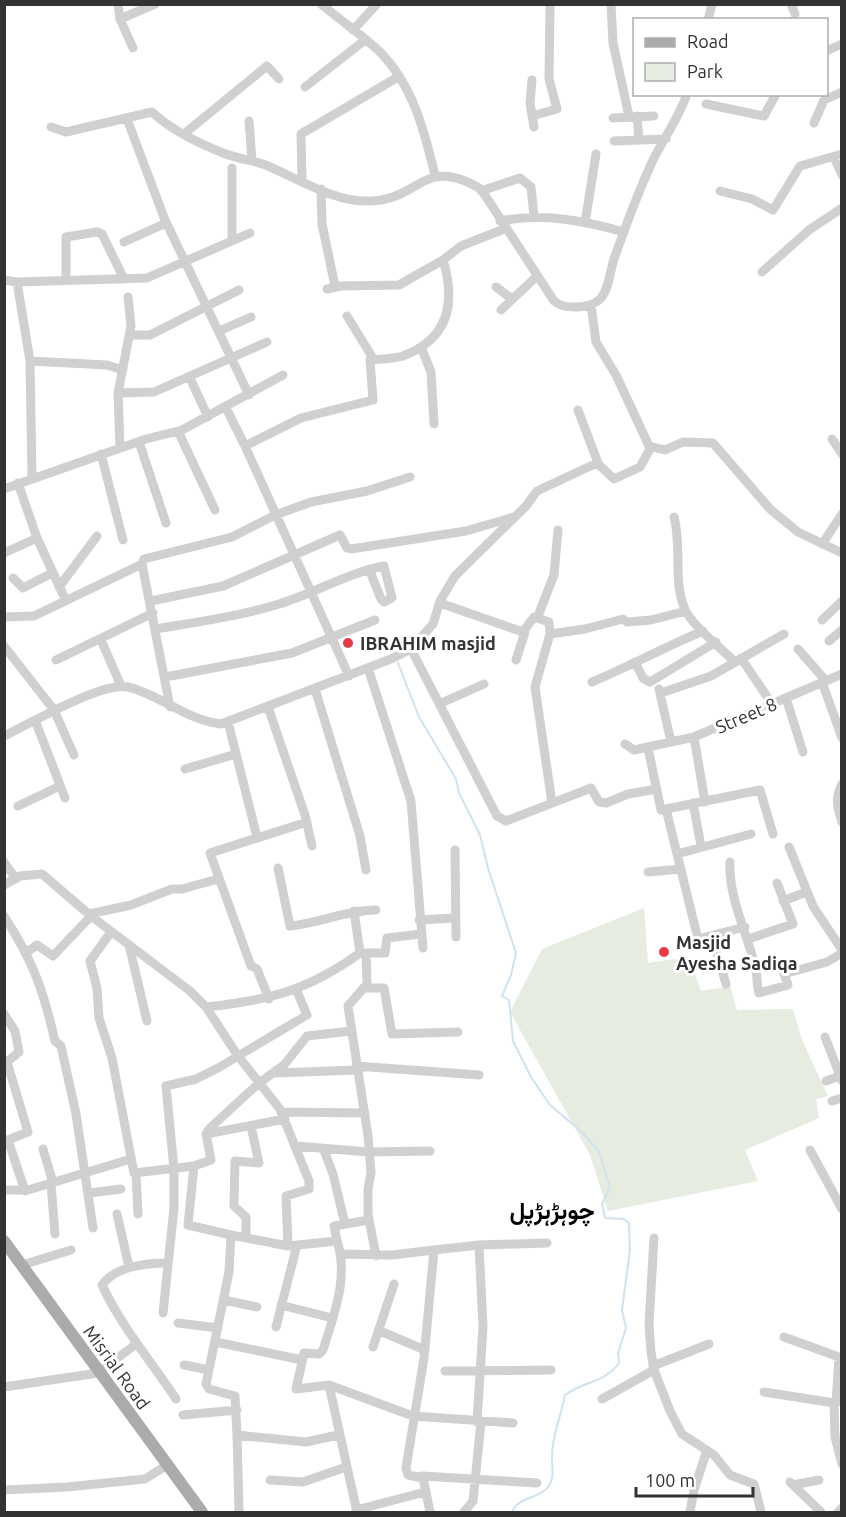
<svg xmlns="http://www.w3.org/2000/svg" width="846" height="1517" font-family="Ubuntu,Vazirmatn,sans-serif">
  <rect width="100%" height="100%" fill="#fff"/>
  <path fill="#e6ecdf" d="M644,908L648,963L689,957L701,991L730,986L737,1010L793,1009L802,1040L828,1096L816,1099L819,1118L745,1150L758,1181L608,1211L590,1155L510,1012L542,949Z"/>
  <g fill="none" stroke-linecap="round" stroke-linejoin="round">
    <path stroke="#cfe2ee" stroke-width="2" d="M398,663L419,717L456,779L459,793L480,835L488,868L516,953L511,975L502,996L509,1000L513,1041L531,1077L550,1105L583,1133L599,1152L610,1187L602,1204L605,1218L624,1219L629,1223L630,1250L622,1310L626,1328L618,1353L619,1363C606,1382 582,1382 565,1395C561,1416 551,1439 552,1460C552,1469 555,1478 548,1487C538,1500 520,1495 512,1512"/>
    <path stroke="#d0d0d0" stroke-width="9" d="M118,4L120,19L133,48
      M321,4C340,20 361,34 379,51C413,85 424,130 435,175
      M611,4L613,43L629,116
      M791,4L795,14
      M120,19L155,4
      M708,20L712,4
      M353,30L377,4
      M826,51L842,44
      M532,80L530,103L534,127
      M305,87L365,40
      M706,104L764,116L776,94
      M532,116L557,109L549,79L550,4
      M637,116L639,140
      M613,118L654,116
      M127,119L165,220L249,395
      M249,121L252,161
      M814,123L824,100L842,92
      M51,127L66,132L152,112C171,130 198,143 223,153C235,158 250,160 263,164C296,177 334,203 371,201C421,199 424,155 481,189L554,301C564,310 592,309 601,298C609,289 610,271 614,259C626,225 639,189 655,156C666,135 679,117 687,94
      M184,134L267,66L279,79
      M614,141L666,139
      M834,157L842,175
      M232,168V240
      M302,181L301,134L398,77
      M321,189L322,224L335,286
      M481,191L520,178L531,187L534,216
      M720,191L752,199L773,210L800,166L842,154
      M500,221C543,213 582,220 624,232
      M585,223L596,154
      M124,242L166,223
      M762,272L809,230L842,208
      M4,280L17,282L147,278L250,233
      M66,280V237L97,232L102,234L124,279
      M17,282L30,361L32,478
      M496,287L511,298
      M327,289L341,286L399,285L443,260
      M591,305L596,342L616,375L649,446L665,450L683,442L713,443L770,509L798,532L842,553
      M501,310L536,277
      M347,316L374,360
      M219,331L251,317
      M129,335H150L239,290
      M421,347L431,372L434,424
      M30,361L107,365L123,370
      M190,378L208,417
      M118,393L154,392L267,342
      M226,408L245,446
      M578,410L598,463
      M178,431L215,510
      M832,439L842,454
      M139,442L166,523
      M120,448L118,393L131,326L128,297
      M101,454L123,540
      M18,483L37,538L66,601
      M4,489L146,439L182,430L283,375
      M674,517C682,546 673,579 684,607C690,624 721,648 735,662
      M822,544L842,514
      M4,553L37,538
      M13,578L23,588L52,573
      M59,587L97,536
      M151,601L223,586L340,535L347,548L351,549L466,531L514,517
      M440,603L523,632L534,617L549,622L550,634L535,687L552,803
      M538,616L554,575L558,530
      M4,617L34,616L142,564
      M822,620L842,601
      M156,629C197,622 240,616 279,604C315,593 347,573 384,566L392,598L384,602L381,599L369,569
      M550,634L585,629L623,619L627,622L651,620L686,611
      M101,640L121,686
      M829,641L842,630
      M4,646L54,710L74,755
      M411,649L433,624L440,601L455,576L526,506L537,491L597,463L614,479L640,467L651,447
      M798,649L826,681
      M741,658L772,704
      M56,660L153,613
      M516,660L525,632
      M635,662L643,678L650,682L716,642
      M368,668L411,801L423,948
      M349,676L245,446L301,418L373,400L370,360C381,359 393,359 403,356C449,339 456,303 443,260L461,246L504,229
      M165,677L292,653L375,620
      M592,682C630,666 665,647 703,631
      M822,682L842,738
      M315,689L360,836L366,870
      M659,689L671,742
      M661,693L711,676L784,634
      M786,698L803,752
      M439,704L484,684
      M170,707L142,564L144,559L232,537L275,515L311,502L367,491L410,477
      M268,707L305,815L312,846
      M35,720L65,798
      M228,722L257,837
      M4,736C29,724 103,681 128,687C161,695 186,720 221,724L391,659L411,649L497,816L506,821L591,788L599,802L606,803L628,794L657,789
      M694,737L705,802
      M625,744L634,750L694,737L842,674
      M648,748L661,810L666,809L677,854L751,834
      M185,769L236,754
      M842,784C835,798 837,807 842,822
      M693,803L701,846
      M18,806L60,786
      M666,809L760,790L773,834
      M789,847L813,906L842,950
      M455,850L456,937
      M677,854L698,939L745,927
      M4,862L16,879
      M730,862C728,896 747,933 755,966C758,975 756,984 759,993L788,985L784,974L827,962L842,953
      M278,868L290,926C319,923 347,910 376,910
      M648,872L681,869
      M4,885L20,876L42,874L91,916L190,991L206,1007L238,1056L280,1109L309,1181V1189L286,1196L288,1246
      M783,901L806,892
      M354,911L360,953
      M89,914L131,905L172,889H182L218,879
      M4,916C33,961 43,989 55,1041L61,1046L76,1114L93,1228
      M419,920L455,918
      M111,932L90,961L97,988L99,1018L112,1058L134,1173L194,1166L211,1160L206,1134L210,1128L259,1083L284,1065L307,1036L351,1031
      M712,936L726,984
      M748,939L793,924L777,883
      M129,945L147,1021
      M27,952L37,945L53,956L91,916
      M366,953L367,984L348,1006L368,1136L371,1173L368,1189V1214L376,1256
      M364,988H384L392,1034L458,1032
      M269,999L257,969L251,966L210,853L307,822
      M206,1007C270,1000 307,991 360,953H385L387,938L421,934
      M4,1014L15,1031L19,1052L7,1062L28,1132L8,1140L25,1191
      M825,1037L842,1081
      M356,1066L479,1075
      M275,1073L357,1070
      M826,1081L842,1075
      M832,1101L842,1098
      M281,1112L365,1113
      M206,1134L285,1119
      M296,1146L369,1152L430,1151
      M323,1148L333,1174L345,1224
      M43,1149L53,1183
      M810,1150L842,1209
      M194,1166L188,1225L231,1235
      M136,1173L138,1214
      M51,1184L55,1234
      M4,1190H28L131,1159
      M89,1193L121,1189
      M117,1214L129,1267
      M246,1238V1217L234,1206L235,1161L259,1163L251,1126
      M654,1238L649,1324L651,1352L654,1370L670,1411L682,1434L714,1455L730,1475L754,1484L761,1512
      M337,1241L334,1226L369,1220
      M340,1254L392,1255L434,1250
      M168,1263C145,1263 116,1266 102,1285C121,1326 151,1361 176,1399
      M22,1265L71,1250
      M224,1300L257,1307
      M281,1305L332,1318
      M163,1313L174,1208V1169L166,1086L196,1079L218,1068L307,1015L296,989
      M178,1323L218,1328
      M276,1327L297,1245
      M380,1331L425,1350
      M784,1337L839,1357L836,1403
      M216,1342L302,1360
      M373,1347L394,1284
      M184,1365L209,1370
      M653,1366L709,1344
      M445,1371L551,1370
      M329,1385L357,1512
      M4,1387L98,1373L136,1344
      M764,1392L834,1403
      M602,1399L654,1370
      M838,1402L834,1403L835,1437L842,1464
      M183,1415L237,1410
      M477,1422L483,1327L479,1245
      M237,1435L235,1396L209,1389L206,1384L229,1272L231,1235L288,1246L337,1241C349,1278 334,1314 323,1350L319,1354L304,1353L296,1389L329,1385L413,1416L513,1423
      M422,1476L537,1483
      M270,1480L303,1482L346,1467
      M790,1482L821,1512
      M793,1485L819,1480
      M4,1490L67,1487L145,1479L167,1465
      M356,1510L425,1492
      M239,1512L237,1435L306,1442L338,1435
      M430,1512L423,1478L408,1475L406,1468L424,1358L434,1250L479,1245L547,1243
      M464,1512L473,1501L481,1422
      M690,1512L694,1490L707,1450
      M838,1512L842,1508"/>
    <path stroke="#ababab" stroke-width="12" d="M4,1241L202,1512"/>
  </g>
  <g fill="#e63946" stroke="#fff" stroke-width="2">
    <circle cx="348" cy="643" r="6"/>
    <circle cx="664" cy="952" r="6"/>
  </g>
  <g text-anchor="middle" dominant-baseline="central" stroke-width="6" stroke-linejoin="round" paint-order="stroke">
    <g font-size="18" font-weight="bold" fill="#333" stroke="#fff" text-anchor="start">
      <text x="360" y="643">IBRAHIM masjid</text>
      <text x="676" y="942">Masjid<tspan x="676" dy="21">Ayesha Sadiqa</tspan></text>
    </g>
    <g font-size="18" fill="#333" stroke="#fff">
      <text transform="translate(746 715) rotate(-23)">Street 8</text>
      <text transform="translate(117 1367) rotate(54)">Misrial Road</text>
    </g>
    <g font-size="24" font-weight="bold" fill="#000" stroke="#fff">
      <text x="552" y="1210">چوہڑہڑپل</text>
    </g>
  </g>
  <rect width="846" height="1517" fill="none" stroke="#333333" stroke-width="12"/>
  <rect x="633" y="18" width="195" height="78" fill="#ffffff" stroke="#adadad" stroke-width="1.5"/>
  <rect x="645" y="38" width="30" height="9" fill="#ababab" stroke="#adadad" stroke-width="1.5"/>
  <text x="687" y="48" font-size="18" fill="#333333">Road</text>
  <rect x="645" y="63" width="30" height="18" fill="#e6ecdf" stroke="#adadad" stroke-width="1.5"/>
  <text x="687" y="78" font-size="18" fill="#333333">Park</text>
  <path d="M636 1487v9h117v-9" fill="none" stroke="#333333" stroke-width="3"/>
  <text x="645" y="1487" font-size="18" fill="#333333" stroke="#ffffff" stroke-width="4.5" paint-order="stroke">100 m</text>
</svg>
